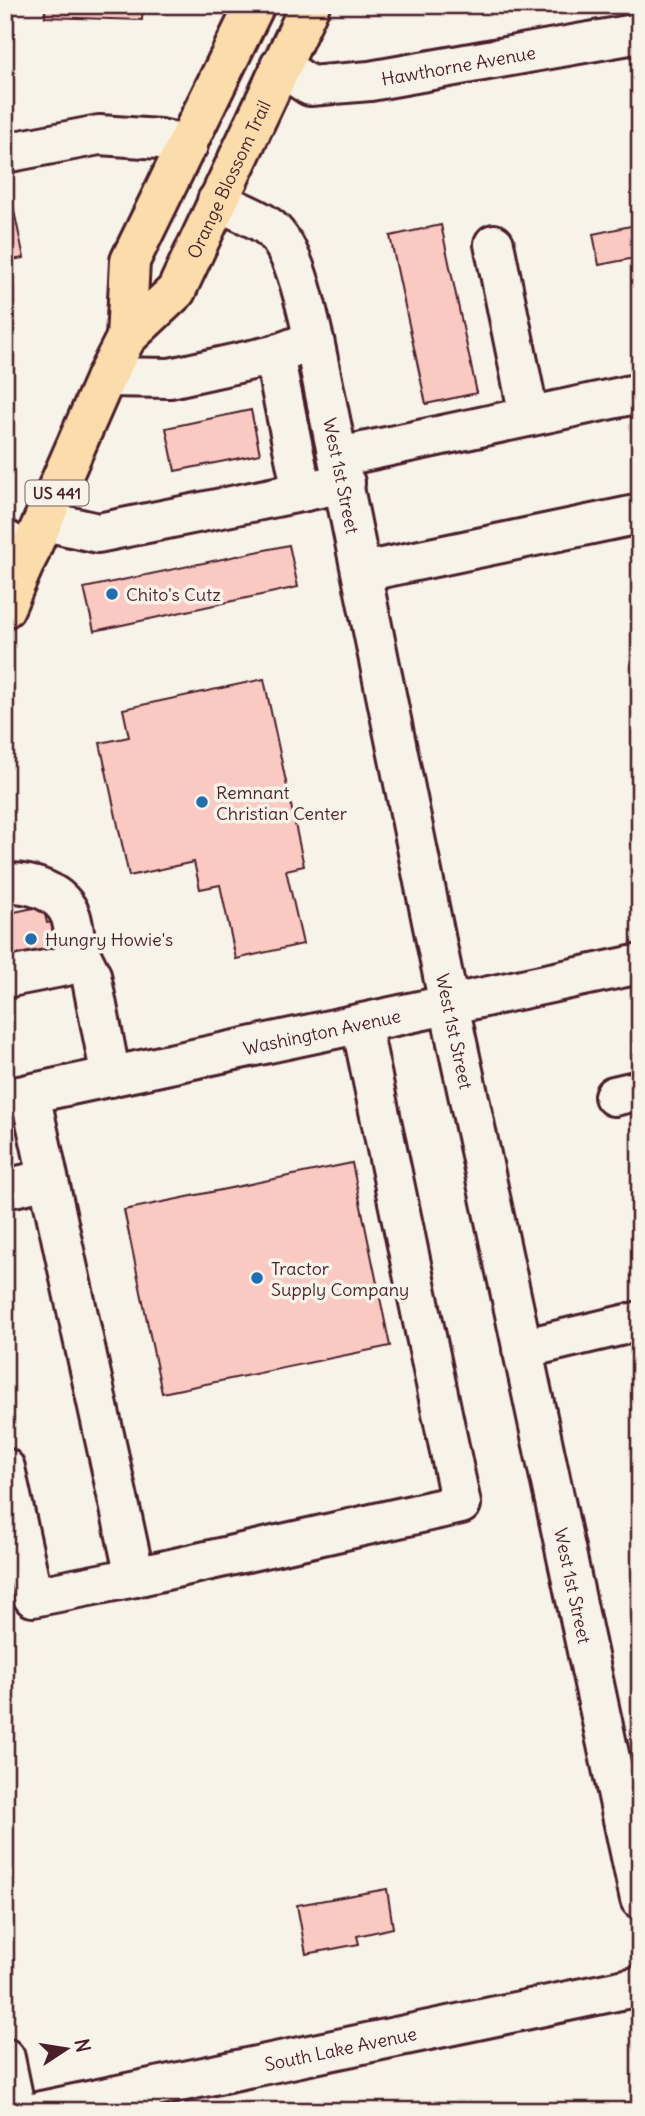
<svg xmlns="http://www.w3.org/2000/svg" width="645" height="2116" font-family="Delius,sans-serif">
  <rect width="100%" height="100%" fill="#f7f3e8"/>
  <filter id="ink" filterUnits="userSpaceOnUse"><feTurbulence type="fractalNoise" baseFrequency=".0143" numOctaves="2"/><feDisplacementMap in="SourceGraphic" scale="14" xChannelSelector="R" yChannelSelector="G"/><feConvolveMatrix kernelMatrix="1 2 1 2 8 2 1 2 1" color-interpolation-filters="sRGB"/></filter>
  <g filter="url(#ink)">
    <path fill="#facac2" stroke="#4a1f2b" stroke-width="2" d="M45,5H143L142,20L45,17Z
      M640,166V205L632,167Z
      M12,201L24,258L5,261V202Z
      M640,224V257L599,265L593,234Z
      M441,225L477,393L426,404L390,236Z
      M251,410L260,454L175,471L166,428Z
      M289,545L298,587L94,631L84,588Z
      M264,679L304,866L286,870L303,944L236,959L220,885L200,889L194,862L129,876L100,743L129,737L123,709Z
      M43,906L47,923L54,922L60,955L5,966V914Z
      M352,1163L390,1346L162,1393L124,1210Z
      M387,1889L393,1928L357,1936L359,1944L306,1954L297,1905Z"/>
    <g fill="none" stroke-linecap="round" stroke-linejoin="round">
      <defs>
        <g id="minor">
          <path id="s1" d="M280,66L310,86L370,81L640,33"/>
          <path d="M5,153L99,135L160,139L188,145"/>
          <path id="s2" d="M217,201C233,209 251,215 266,225C295,244 306,308 314,340L449,1005L640,1899"/>
          <path d="M494,244L529,416"/>
          <path d="M274,355L302,492"/>
          <path d="M106,377L170,378L274,355L314,340"/>
          <path d="M339,457L640,393"/>
          <path d="M45,521L98,533L345,483"/>
          <path d="M5,540L29,554"/>
          <path d="M363,572L640,514"/>
          <path d="M5,883C30,882 62,891 71,917C74,928 75,940 77,951L66,966L5,978"/>
          <path d="M77,947L91,975L111,1077"/>
          <path d="M30,1094L135,1577L461,1504L361,1024"/>
          <path d="M614,1096L640,1090"/>
          <path id="s3" d="M5,1099L640,964"/>
          <path d="M5,1189L48,1179"/>
          <path d="M522,1349L640,1321"/>
          <path d="M5,1468L33,1597L135,1577"/>
          <path d="M5,2058L16,2111"/>
          <path id="s4" d="M41,2111L640,1986"/>
        </g>
        <g id="major">
          <path d="M126,338L130,261L255,5"/>
          <path id="s5" d="M5,608L106,377L126,338L176,291L310,5"/>
        </g>
      </defs>
      <use href="#minor" stroke="#4a1f2b" stroke-width="44"/>
      <use href="#major" stroke="#4a1f2b" stroke-width="44"/>
      <use href="#minor" stroke="#f7f3e8" stroke-width="38"/>
      <use href="#major" stroke="#faddab" stroke-width="38"/>
    </g>
  </g>
  <g fill="#1f6fb2" stroke="#f7f3e8" stroke-width="2.5">
    <circle cx="112" cy="594" r="7"/>
    <circle cx="202" cy="802" r="7"/>
    <circle cx="31" cy="939" r="7"/>
    <circle cx="257" cy="1278" r="7"/>
  </g>
  <g text-anchor="middle" dominant-baseline="central" stroke-width="7" stroke-linejoin="round" paint-order="stroke">
    <rect fill="#f7f3e8" stroke="#7e5f64" stroke-width="2" x="25.5" y="480.5" width="63" height="25" rx="5"/>
    <g font-size="16" font-weight="bold" fill="#4a1f2b">
      <text x="57" y="493">US 441</text>
    </g>
    <g font-size="18" fill="#4a1f2b" stroke="#f7f3e8">
      <text stroke="none"><textPath href="#s1" startOffset="186">Hawthorne Avenue</textPath></text>
      <text stroke="none"><textPath href="#s5" startOffset="488">Orange Blossom Trail</textPath></text>
      <text stroke="none"><textPath href="#s2" startOffset="320">West 1st Street</textPath></text>
      <text stroke="none"><textPath href="#s2" startOffset="887">West 1st Street</textPath></text>
      <text stroke="none"><textPath href="#s3" startOffset="324">Washington Avenue</textPath></text>
      <text stroke="none"><textPath href="#s2" startOffset="1454">West 1st Street</textPath></text>
      <text stroke="none"><textPath href="#s4" startOffset="306">South Lake Avenue</textPath></text>
    </g>
    <g font-size="18" fill="#4a1f2b" stroke="#f7f3e8" text-anchor="start">
      <text x="126" y="594">Chito's Cutz</text>
      <text x="216" y="792">Remnant<tspan x="216" dy="21">Christian Center</tspan></text>
      <text x="45" y="939">Hungry Howie's</text>
      <text x="271" y="1268">Tractor<tspan x="271" dy="21">Supply Company</tspan></text>
    </g>
  </g>
  <rect width="645" height="2116" fill="none" stroke="#f7f3e8" stroke-width="28"/>
  <rect x="14" y="14" width="617" height="2088" fill="none" stroke="#4a1f2b" stroke-width="2.5" filter="url(#ink)"/>
  <g transform="translate(66 2049) rotate(78)" stroke="#f7f3e8" stroke-width="5" paint-order="stroke">
  <path d="M0-5L12 26L0 18L-12 26Z" fill="#4a1f2b"/>
  <text y="-10" font-size="19" font-weight="bold" text-anchor="middle" fill="#4a1f2b">N</text>
  </g>
</svg>
